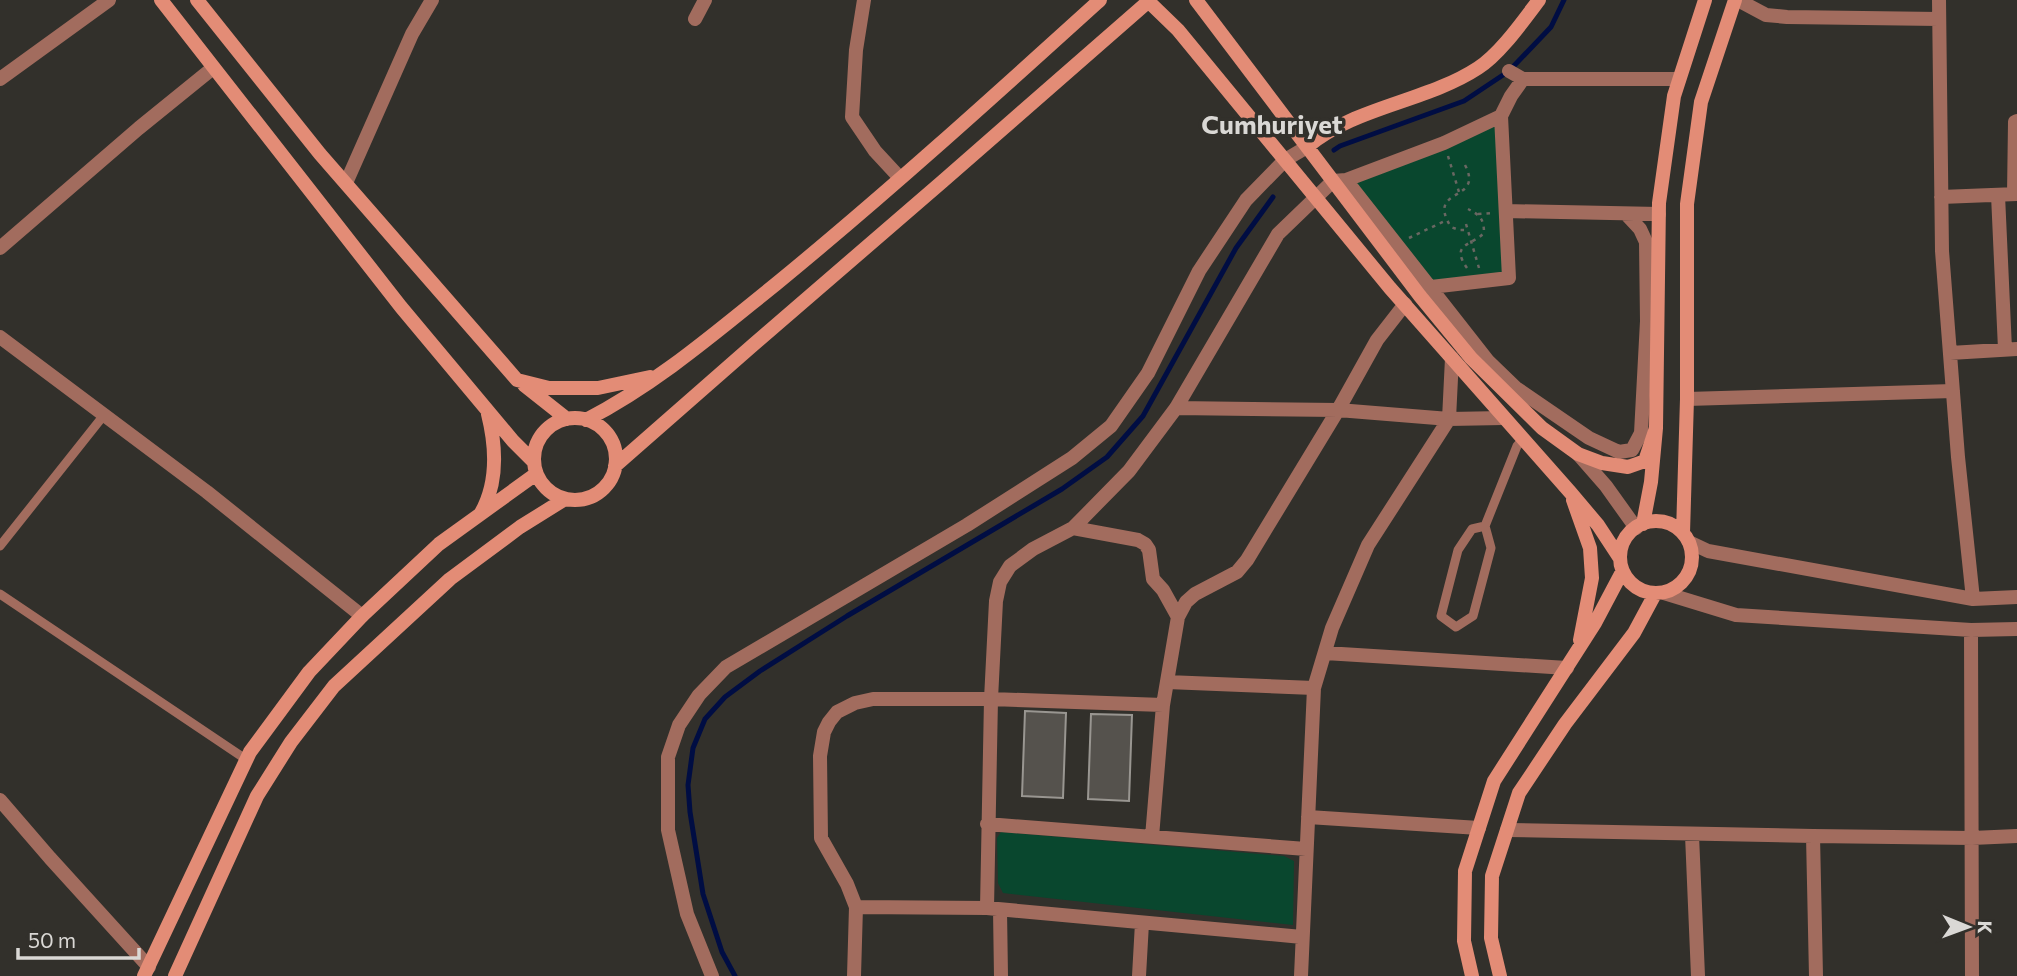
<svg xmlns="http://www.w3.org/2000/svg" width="2017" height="976" font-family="Commissioner,sans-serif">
  <rect width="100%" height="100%" fill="#32302b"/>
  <path fill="#09472e" d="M1498,121L1506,276L1432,285L1351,181Z
    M1001,832L1284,856L1294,861L1293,925L1003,893L998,883L997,838Z"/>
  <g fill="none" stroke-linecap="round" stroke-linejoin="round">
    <path stroke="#000d43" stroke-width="5" d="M1334,150L1340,146L1464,101L1509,71L1551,27L1564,0
      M735,976L722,952L703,894L690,812L688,785L693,748L705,719L725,697L760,671L847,616L1062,489L1107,457L1143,416L1236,248L1273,197"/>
  </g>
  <path fill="#55524d" stroke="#999691" stroke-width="2" d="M1025,711L1066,713L1063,798L1022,796Z
    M1091,714L1132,715L1129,801L1088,799Z"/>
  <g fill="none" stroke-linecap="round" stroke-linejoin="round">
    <path stroke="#696762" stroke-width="2.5" stroke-dasharray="3.5 5" stroke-linecap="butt" d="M1448,156L1459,192
      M1465,165C1485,203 1425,186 1451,227L1459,230H1468
      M1478,214L1492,213
      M1466,224L1479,268
      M1409,238L1447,220
      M1467,268C1450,244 1471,246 1484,233C1484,219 1480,215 1468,209"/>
    <path stroke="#a26c5e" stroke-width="9" d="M1485,526L1472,529L1458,550L1441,616L1456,627L1473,616L1491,548L1485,526L1517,446L1523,439
      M0,546L104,415
      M0,594L247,760"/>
    <path stroke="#a26c5e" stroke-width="14" d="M864,0L856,50L852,117L875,151L900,178
      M1738,0L1766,15L1787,17L1939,19
      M1939,0L1942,251L1958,457L1973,599
      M695,19L705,0
      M1509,71L1523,79H1679
      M0,79L109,0
      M1501,116L1444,143L1346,180L1488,361L1516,388L1589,438L1619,452L1632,450L1641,433L1647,321L1646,242L1640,229L1626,214
      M346,183L412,34L432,0
      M2014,194L2015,122L2017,121
      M1998,195L2005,349
      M1941,197L2017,194
      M1506,211L1659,214
      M0,248L139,128L213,68
      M1431,287L1509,278L1501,116L1511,96L1523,79
      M0,337L207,492L362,616
      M1950,353L2017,349
      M1687,399L1953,391
      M1176,408L1338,410L1449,419L1503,418
      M1578,454L1606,486L1636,528
      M1073,528L1138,540L1145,544L1149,550L1153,579L1163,590L1178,617
      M1689,542L1708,551L1973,599L2017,597
      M1664,593L1736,615L1971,630L2017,629
      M1971,630L1972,976
      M1325,653L1567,668
      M1167,682L1314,688
      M0,800L50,858L149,967
      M1308,817L1479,828
      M987,824L1306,849
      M1507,830L1813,836L1972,838L2017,836
      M1692,835L1698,976
      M1813,836L1816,976
      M1152,837L1163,705L1178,617L1186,602L1195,594L1237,572L1247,560L1338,410L1377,340L1405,304
      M856,907L987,908L1302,937
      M987,908L991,699L996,601L1000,582L1010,566L1033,549L1073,528L1129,471L1176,408L1278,234L1333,181L1346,180
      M1000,910L1001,976
      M712,976L687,914L668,830V757L679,725L699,695L726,667L967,525L1072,458L1111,426L1148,373L1199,271L1246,200L1285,160L1307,147
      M854,976L856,907L847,884L821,838L820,756L824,732L829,722L837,712L855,703L873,699H991L1163,705
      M1139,976L1142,923
      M1301,976L1314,688L1332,628L1368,545L1449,419L1452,358"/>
    <path stroke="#e38c76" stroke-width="14" d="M161,0L401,307L513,441L534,462
      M197,0L320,154L517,380L549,388H598L650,377
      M1147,0L1178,30L1390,288L1570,492L1598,525L1619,557
      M1196,0L1420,296L1471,358L1542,428L1578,454L1602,463L1628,467L1645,461L1656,428
      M1307,147C1354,107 1426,102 1478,68C1500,54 1523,21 1539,0
      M524,385L567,419
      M534 459a41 41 0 1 1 82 0a41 41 0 1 1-82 0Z
      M586,420C656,384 715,333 776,284C887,193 994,96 1100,0
      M615,466L753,345L943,181L1150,0
      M1573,500L1590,548L1592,578L1580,640
      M481,513C498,483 496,446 488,414
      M1620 557a36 36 0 1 1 72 0a36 36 0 1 1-72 0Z
      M1643,524L1651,482L1656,428L1659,203L1674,96L1705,0
      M1683,533L1687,399V204L1701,102L1735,0
      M144,976L250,752L309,672L362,616L439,544L536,474
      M175,976L257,796L291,742L334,686L450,579L520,527L565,499
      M1472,976L1464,941L1465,871L1494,781L1595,623L1622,572
      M1500,976L1491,938L1492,876L1519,793L1565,724L1634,633L1655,594"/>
  </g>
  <g text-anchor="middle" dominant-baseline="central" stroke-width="7" stroke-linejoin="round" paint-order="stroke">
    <g font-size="26" font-weight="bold" fill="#dad8d5" stroke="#32302b">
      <text x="1272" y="123">Cumhuriyet</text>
    </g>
  </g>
  <g transform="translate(1968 927) rotate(91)" stroke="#32302b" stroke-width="5" paint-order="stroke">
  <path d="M0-5L12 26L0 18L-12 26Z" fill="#dad8d5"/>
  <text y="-10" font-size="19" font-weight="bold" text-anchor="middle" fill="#dad8d5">K</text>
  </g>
  <path d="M18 948v10h121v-10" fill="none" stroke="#dad8d5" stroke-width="3.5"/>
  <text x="28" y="948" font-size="21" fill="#dad8d5" stroke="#32302b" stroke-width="5" paint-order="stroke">50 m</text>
</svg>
